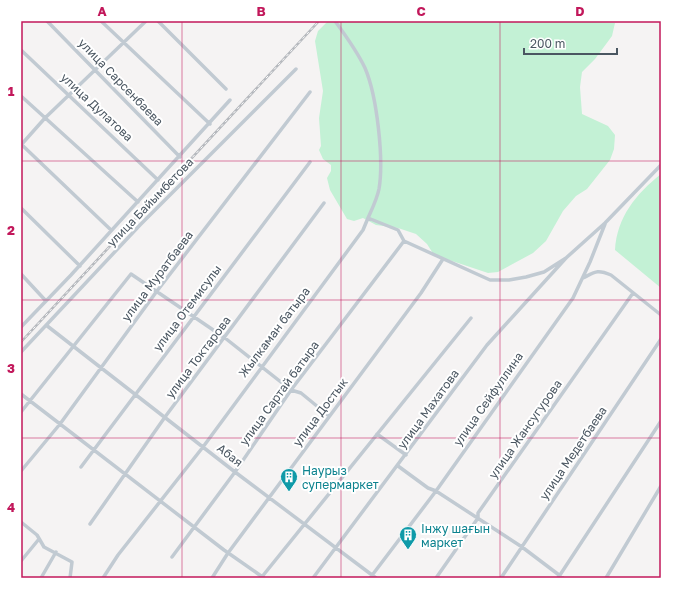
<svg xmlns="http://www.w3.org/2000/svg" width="682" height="599" font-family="'Golos Text',sans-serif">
  <rect width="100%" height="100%" fill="#f5f3f3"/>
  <path fill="#c3f1d5" d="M328,21H576L615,23L612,36L595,59L582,72L580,87L582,114L608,126L615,135L614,149L610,160L587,189L576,196L563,211L546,241L533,253L498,272L488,273L434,255L427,244L416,234L398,228L376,225L363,218L354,221L347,219L330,190L327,178L331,171V165L323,159L319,150L321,146L319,118L323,91L315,41L318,31Z
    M661,174V288L615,250C617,217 636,194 661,174Z"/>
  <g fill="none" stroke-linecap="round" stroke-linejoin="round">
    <path stroke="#c1cad2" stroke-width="3.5" d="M47,21L180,157
      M101,21L210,124
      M158,21L226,89
      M335,21C346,36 357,51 365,68C377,96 384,159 379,189C377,199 372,209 368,218
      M21,50L158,180
      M21,96L138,202
      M21,144L111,230
      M21,145L45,118L146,21
      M21,208L80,266
      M21,274L46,301
      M583,278C595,272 597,269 611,275L661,315
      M46,325L235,472L376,578
      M21,327L71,275L230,100
      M21,352L140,225L296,69
      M21,394L224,550L264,578
      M21,412L131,274L225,338L291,390L301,393L329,416
      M377,434L406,455
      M398,466L428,488L436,491L522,547L563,578
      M81,467L310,162
      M21,471L60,424L157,291L310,92
      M21,522L37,535L44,547L72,562L70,578
      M90,524L165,417L324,203
      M172,557L235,472L291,390L404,241
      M21,561L39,539
      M41,578L56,552
      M103,578L118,555L203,447L363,230L368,218L398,230L404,241L490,280H509L526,277L544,272L566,258
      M212,578L228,553L421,293L443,259
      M261,578L471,318
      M313,578L487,345L566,258L605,223L661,165
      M370,578L436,491L573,298L590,262L605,224
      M436,578L478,518V513L633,293
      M501,578L661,339
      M558,578L661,421
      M606,578L661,486"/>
    <defs>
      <path id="rail" d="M21,342L319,21"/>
    </defs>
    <use href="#rail" stroke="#b5b8bd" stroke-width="2.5"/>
    <use href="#rail" stroke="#fff" stroke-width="1" stroke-dasharray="3" stroke-linecap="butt"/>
  </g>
  <path fill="none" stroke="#c2185b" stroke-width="1" stroke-opacity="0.55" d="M182,21V578M341,21V578M500,21V578M21,161H661M21,300H661M21,438H661"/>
  <defs>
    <symbol id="building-pin" viewBox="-11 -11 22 30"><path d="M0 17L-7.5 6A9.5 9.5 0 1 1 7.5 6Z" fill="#0f9aa8" stroke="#fff"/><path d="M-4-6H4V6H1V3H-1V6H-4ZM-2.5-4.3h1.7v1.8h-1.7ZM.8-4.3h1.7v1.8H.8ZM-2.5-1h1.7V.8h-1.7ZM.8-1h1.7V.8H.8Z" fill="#fff"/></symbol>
  </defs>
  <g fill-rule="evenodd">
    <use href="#building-pin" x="279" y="467" width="20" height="27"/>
    <use href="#building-pin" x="398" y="525" width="20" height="27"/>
  </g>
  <g text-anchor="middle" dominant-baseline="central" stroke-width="4" stroke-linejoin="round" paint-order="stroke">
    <g font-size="12" fill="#4a5661" stroke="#fff">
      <text transform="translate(121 82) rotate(46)">улица Сарсенбаева</text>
      <text transform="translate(97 107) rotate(43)">улица Дулатова</text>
      <text transform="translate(150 202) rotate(-46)">улица Байымбетова</text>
      <text transform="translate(157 276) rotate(-53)">улица Муратбаева</text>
      <text transform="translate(187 308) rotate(-53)">улица Отемисулы</text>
      <text transform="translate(274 332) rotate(-53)">Жылкаман батыра</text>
      <text transform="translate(198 357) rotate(-53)">улица Токтарова</text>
      <text transform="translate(279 393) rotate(-54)">улица Сартай батыра</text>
      <text transform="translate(488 399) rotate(-55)">улица Сейфуллина</text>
      <text transform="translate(428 409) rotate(-54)">улица Махатова</text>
      <text transform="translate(320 412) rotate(-53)">улица Достык</text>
      <text transform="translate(525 429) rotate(-55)">улица Жансугурова</text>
      <text transform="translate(573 453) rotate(-56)">улица Медетбаева</text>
      <text transform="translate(230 455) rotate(38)">Абая</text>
    </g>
    <g font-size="12" fill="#0d838f" stroke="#fff" text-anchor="start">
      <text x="302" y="470">Наурыз<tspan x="302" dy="14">супермаркет</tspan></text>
      <text x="421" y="528">Інжу шағын<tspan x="421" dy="14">маркет</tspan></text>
    </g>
  </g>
  <rect width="682" height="599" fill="none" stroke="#ffffff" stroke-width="44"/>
  <path d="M524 48v6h93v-6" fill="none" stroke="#4a5661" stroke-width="2"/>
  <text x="530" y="48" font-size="12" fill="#4a5661" stroke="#ffffff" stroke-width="3" paint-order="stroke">200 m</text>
  <rect x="22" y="22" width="638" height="555" fill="none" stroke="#c2185b" stroke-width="1.5"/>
  <g font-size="13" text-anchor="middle" font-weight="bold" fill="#c2185b">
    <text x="102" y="16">A</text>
    <text x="261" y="16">B</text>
    <text x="421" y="16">C</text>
    <text x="580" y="16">D</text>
    <text x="11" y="96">1</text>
    <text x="11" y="235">2</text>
    <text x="11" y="373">3</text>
    <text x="11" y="512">4</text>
  </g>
</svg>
